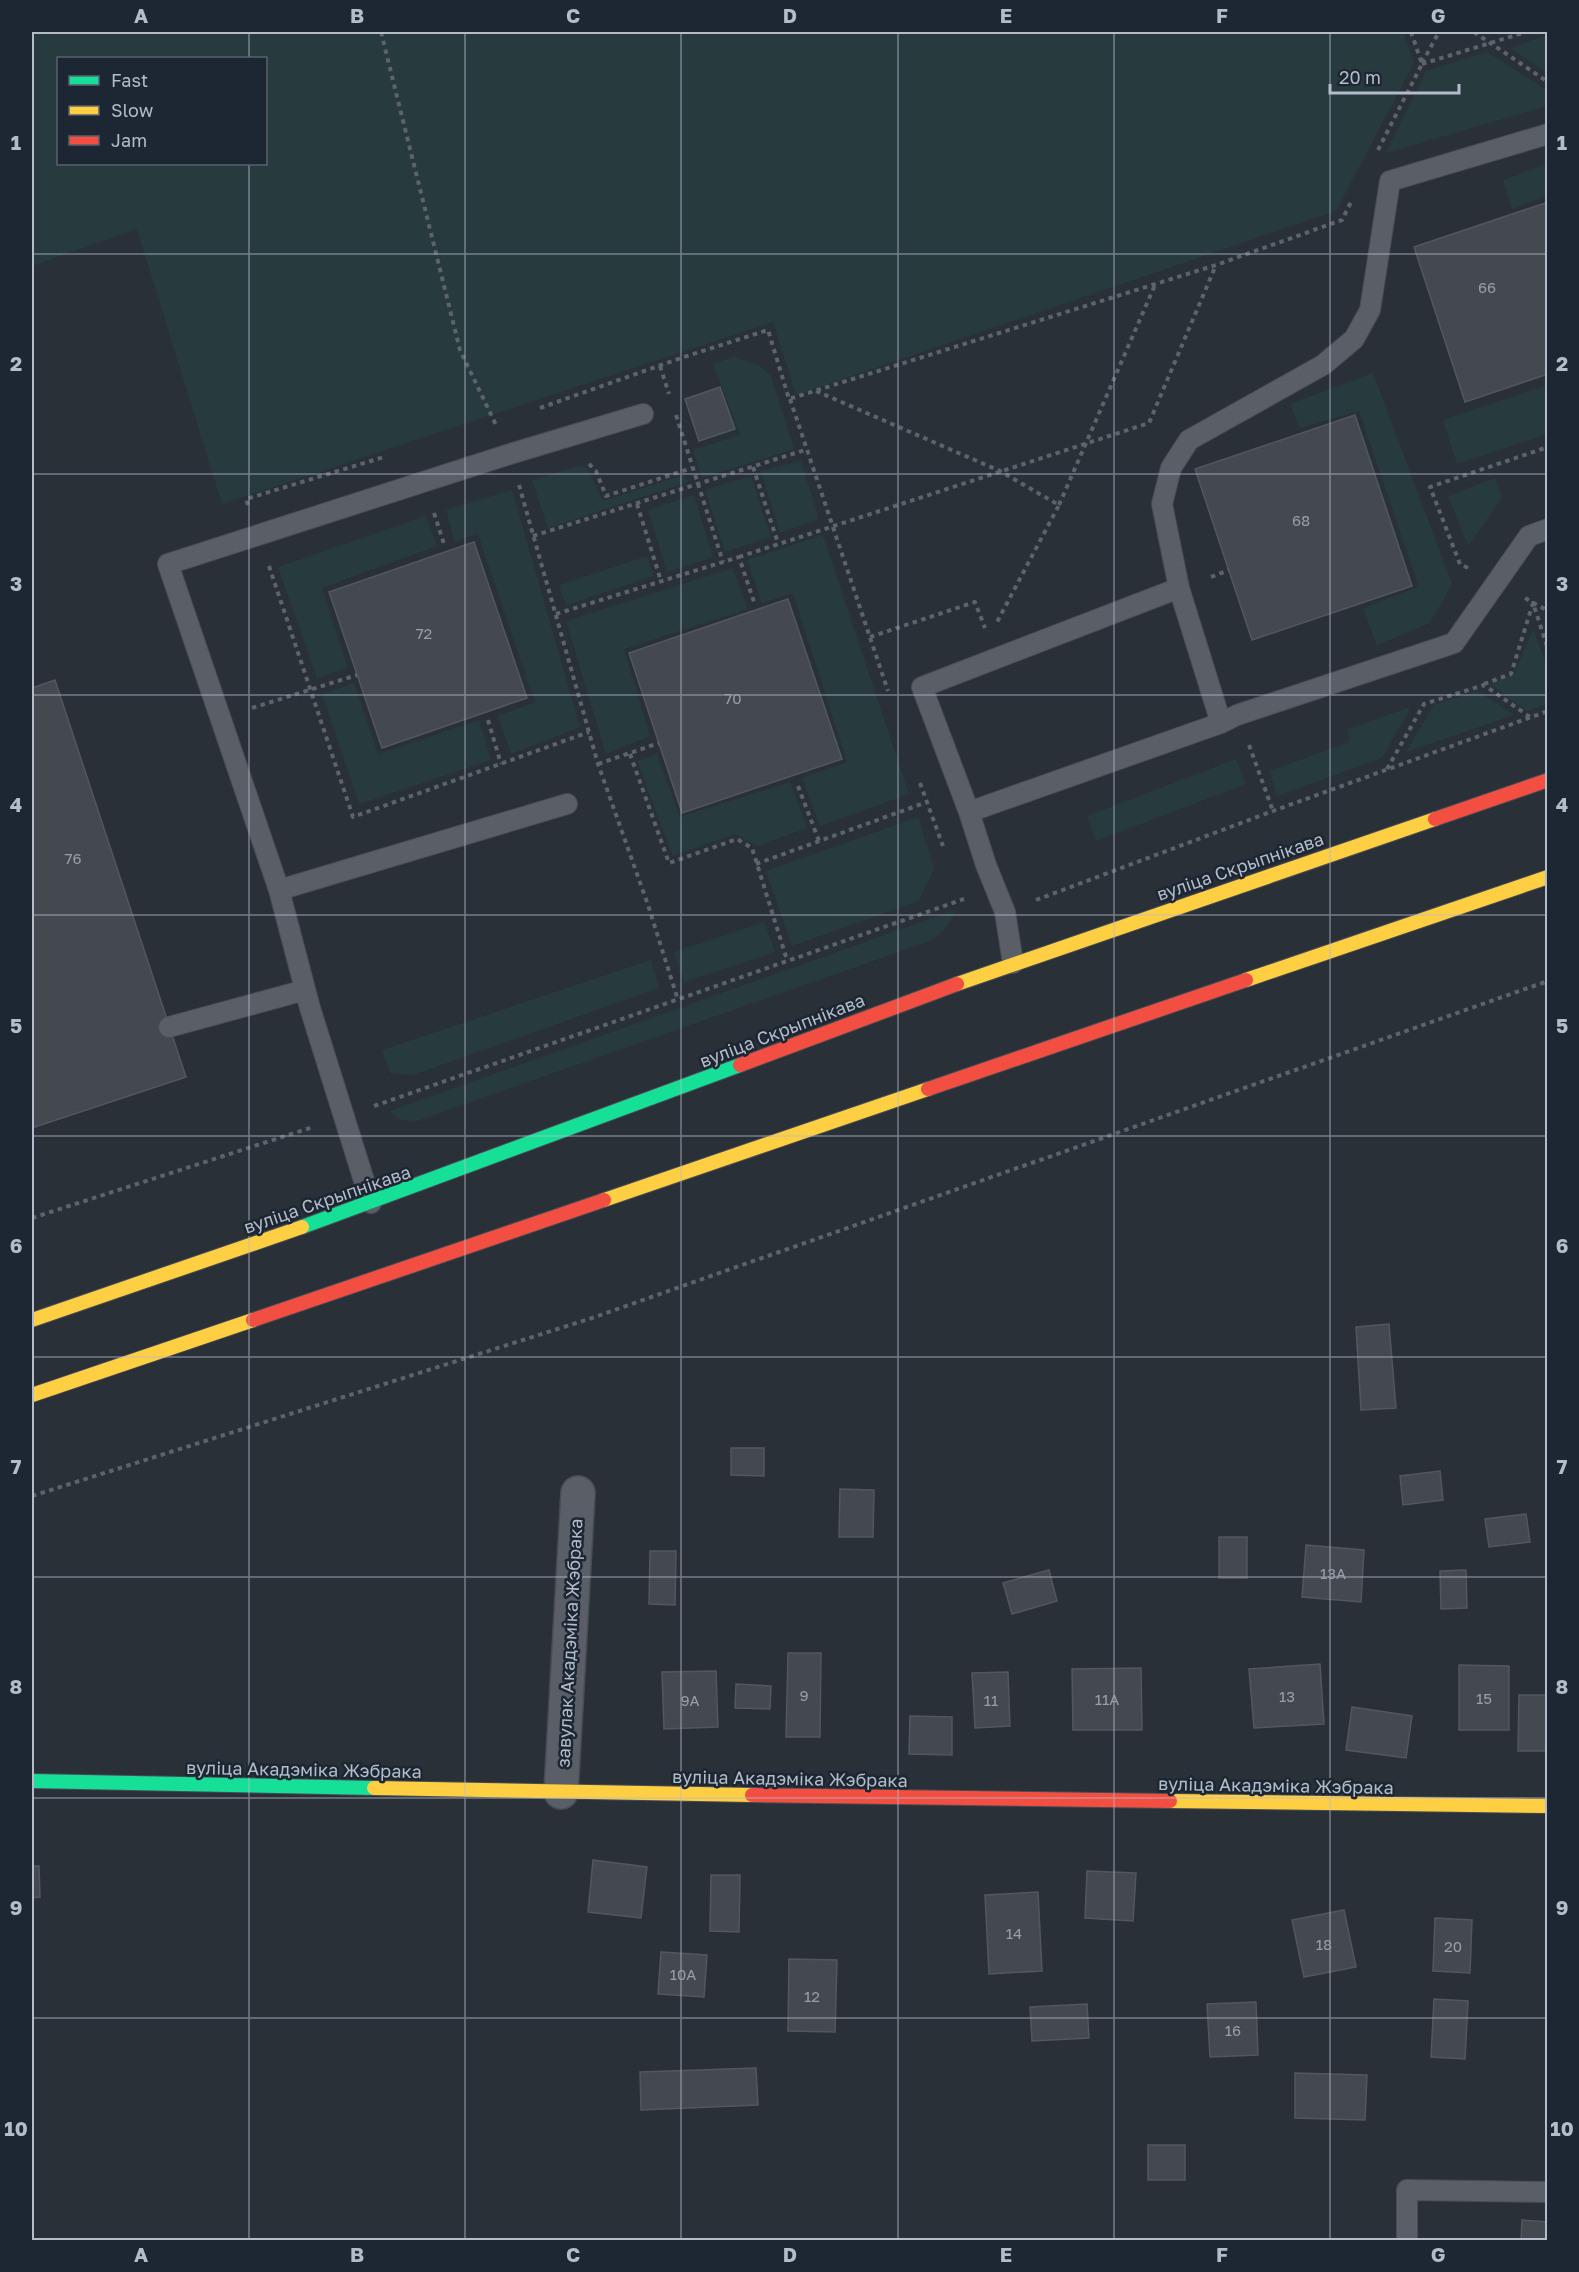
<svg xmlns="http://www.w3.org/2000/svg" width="1579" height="2272" font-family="'Golos Text',sans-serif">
  <rect width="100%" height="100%" fill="#2a3038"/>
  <path fill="#273a3e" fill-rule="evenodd" d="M32,32H1403L1414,63L1336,211L796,395L773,322L222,504L137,229L32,266ZM58,58H266V164H58Z
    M1547,35V73L1510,48Z
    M1487,52L1547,90V106L1386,153L1426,71Z
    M1547,164V196L1512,209L1503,180Z
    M734,357L760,366L771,376L794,449L702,478L693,450L740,435L713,364Z
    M1373,373L1452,584L1430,623L1377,645L1363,608L1419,587L1359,411L1300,428L1290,404Z
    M1547,385V434L1457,464L1443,420Z
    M801,461L819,519L780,533L761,471Z
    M579,466L587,468L603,501L684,475L688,482L548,528L532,480Z
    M751,476L771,537L725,552L705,490Z
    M1495,478L1502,498L1468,546L1448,496Z
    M512,490L580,727L511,754L498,716L535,702L478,534L455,542L446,510Z
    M694,495L713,557L667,572L648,510Z
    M426,516L437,546L322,588L348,668L317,678L278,567Z
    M823,535L909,794L820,826L802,778L847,762L793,593L762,603L747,560Z
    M647,556L654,576L566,605L559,585Z
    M733,568L748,609L624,649L650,736L606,754L566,621Z
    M1533,629L1547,667V704L1527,711L1490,684L1514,674Z
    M354,683L378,754L479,720L491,760L359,804L322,694Z
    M1477,691L1514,715L1406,752L1434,705Z
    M1411,707L1382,758L1277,796L1270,771L1349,742L1347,729Z
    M657,754L680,817L790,782L807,828L757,846L735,834L673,856L637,761Z
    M1236,759L1246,784L1096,841L1087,816Z
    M918,817L934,868L919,901L792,946L766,871Z
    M955,910C950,925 942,934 927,942L414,1122L397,1119L390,1111Z
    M764,922L775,952L684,982L674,952Z
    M651,960L659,988L413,1075L390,1073L382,1050Z"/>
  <path fill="#444950" stroke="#52575f" stroke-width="1.5" d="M1548,202V374L1465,402L1414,247Z
    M720,387L735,429L699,441L685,399Z
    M1355,415L1412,586L1252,640L1195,469Z
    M474,542L527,698L382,748L329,592Z
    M788,599L842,759L682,813L629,653Z
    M55,680L186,1077L32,1128V688Z
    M1389,1324L1396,1408L1361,1410L1356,1327Z
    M731,1448H764V1476L731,1475Z
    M1440,1471L1443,1500L1403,1505L1400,1476Z
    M840,1489L874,1490L873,1537H839Z
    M1526,1514L1530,1542L1489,1547L1485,1519Z
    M1219,1537H1247V1578H1219Z
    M1306,1545L1364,1550L1361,1602L1302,1597Z
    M650,1551H676L675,1605L649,1604Z
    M1049,1570L1057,1601L1012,1614L1003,1583Z
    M1466,1570L1467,1608L1441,1609L1440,1571Z
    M788,1653H821L820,1737H786Z
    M1320,1664L1324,1724L1254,1728L1249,1669Z
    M1459,1665L1509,1666V1730H1459Z
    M1141,1668L1142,1730H1073L1072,1669Z
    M716,1671L718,1727L664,1729L662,1672Z
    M1008,1672L1010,1726L975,1728L972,1673Z
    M736,1684L771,1686L770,1709L735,1708Z
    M1519,1695H1548V1751H1518Z
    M1352,1707L1412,1716L1406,1758L1346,1750Z
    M910,1716L952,1717V1755L909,1754Z
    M593,1860L647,1867L641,1918L588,1912Z
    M32,1866H39L40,1897L32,1898Z
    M1087,1871L1136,1873L1133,1921L1085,1918Z
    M711,1875H740L739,1932L710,1931Z
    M1038,1892L1042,1971L989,1974L985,1895Z
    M1344,1910L1356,1967L1304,1977L1292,1920Z
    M1435,1918L1472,1920L1470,1973L1433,1971Z
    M661,1952L707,1955L704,1997L658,1994Z
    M789,1959L837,1960L835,2032L788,2031Z
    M1434,1999L1468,2001L1465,2059L1431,2057Z
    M1256,2002L1258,2055L1210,2057L1207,2004Z
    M1087,2004L1089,2038L1032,2041L1030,2007Z
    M756,2068L758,2105L641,2110L640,2072Z
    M1295,2073L1367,2075L1365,2120L1295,2118Z
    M1148,2145H1185V2180H1148Z
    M1522,2220L1548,2222V2240H1521Z"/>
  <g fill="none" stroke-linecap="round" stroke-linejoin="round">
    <defs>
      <path id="lane" d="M1179,588L1162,504L1171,468L1189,440L1323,365L1354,339L1370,310L1390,181L1548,134
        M1221,723L1237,715L1454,643L1529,536L1548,529
        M969,812L922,687L1179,588L1221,723L969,812L986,865L1005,912L1013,963
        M279,890L168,564L510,454L643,414
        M169,1027L305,990
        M371,1203L310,1008L279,890L567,804
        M1407,2240V2190L1548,2192"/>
      <path id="street" d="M561,1792L578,1493"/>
      <path id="fast" d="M302,1227L740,1065
        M32,1781L374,1788"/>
      <path id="slow" d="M1246,980L1548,877
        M957,984L1435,819
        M604,1200L928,1089
        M32,1320L302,1227
        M32,1395L253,1320
        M374,1788L752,1795
        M1170,1801L1548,1806"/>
      <path id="jam" d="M1435,819L1548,780
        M740,1065L957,984
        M928,1089L1246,980
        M253,1320L604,1200
        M752,1795L1170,1801"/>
    </defs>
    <use href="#lane" stroke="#484c53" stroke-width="22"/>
    <use href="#street" stroke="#484c53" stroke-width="36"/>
    <use href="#fast" stroke="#484c53" stroke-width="16"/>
    <use href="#slow" stroke="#484c53" stroke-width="16"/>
    <use href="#jam" stroke="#484c53" stroke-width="16"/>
    <path stroke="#5d636a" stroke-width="4" stroke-dasharray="4.5 4.5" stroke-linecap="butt" d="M381,32L460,350L496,425
      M1474,32L1548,82
      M1422,63L1439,32
      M1422,64L1526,32
      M1378,150L1422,64L1411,32
      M660,366L669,394
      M816,391L1000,471L1059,505L996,624
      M790,399L888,691
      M540,408L684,357L768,330L789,399L1216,265L1342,220L1352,200
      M676,415L723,562
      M589,464L596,471L606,496L692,468
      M753,467L778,543
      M519,485L598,764L648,905L678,1000
      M637,504L661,581
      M248,505L246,499L384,457
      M1059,505L1155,285
      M434,513L444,544
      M533,536L805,450
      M739,557L1149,423L1216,265
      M269,566L353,817L589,732
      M1468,568L1460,564L1430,487L1548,447
      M1211,577L1229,570
      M1525,598L1548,611
      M556,614L739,557L755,605
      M870,637L975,602L985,628
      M1484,684L1511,674L1533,603L1548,649
      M252,708L357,675
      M488,720L501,764
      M1249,745L1273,811
      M630,754L669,863L737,839L752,848L787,960
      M598,764L659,743
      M1387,769L1424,704L1484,685L1530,717
      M920,783L943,846
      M798,786L819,841
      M756,864L927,802
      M1036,900L1273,811L1548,711
      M374,1106L964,899
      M32,1218L313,1127
      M32,1496L589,1319L1548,981"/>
    <use href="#lane" stroke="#5a5e66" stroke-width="20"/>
    <use href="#street" stroke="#5a5e66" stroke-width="33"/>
    <use href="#fast" stroke="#16e098" stroke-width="14"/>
    <use href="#slow" stroke="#ffcf43" stroke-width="14"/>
    <use href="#jam" stroke="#f24e42" stroke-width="14"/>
  </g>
  <path fill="none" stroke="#b4bcc9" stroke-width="1.5" stroke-opacity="0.55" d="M249,32V58M465,32V2240M681,32V2240M898,32V2240M1114,32V2240M1330,32V2240M249,164V2240M32,254H1548M32,474H1548M32,695H1548M32,915H1548M32,1136H1548M32,1357H1548M32,1577H1548M32,1798H1548M32,2018H1548"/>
  <g text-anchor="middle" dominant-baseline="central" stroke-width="5" stroke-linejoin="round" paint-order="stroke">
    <g font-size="15" fill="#989fab">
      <text x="1487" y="287">66</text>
      <text x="1301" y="520">68</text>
      <text x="424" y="633">72</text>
      <text x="733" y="698">70</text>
      <text x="73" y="858">76</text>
      <text x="1333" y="1573">13А</text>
      <text x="804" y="1695">9</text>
      <text x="1287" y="1696">13</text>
      <text x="1484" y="1698">15</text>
      <text x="1107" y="1699">11А</text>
      <text x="690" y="1700">9А</text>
      <text x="991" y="1700">11</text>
      <text x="1014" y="1933">14</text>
      <text x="1324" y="1944">18</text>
      <text x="1453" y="1946">20</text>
      <text x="683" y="1974">10А</text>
      <text x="812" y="1996">12</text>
      <text x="1233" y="2030">16</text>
    </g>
    <g font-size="18" fill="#b4bcc9" stroke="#1d2633">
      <text transform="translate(1240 866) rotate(-19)">вуліца Скрыпнікава</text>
      <text transform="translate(782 1030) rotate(-21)">вуліца Скрыпнікава</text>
      <text transform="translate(327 1199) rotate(-19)">вуліца Скрыпнікава</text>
      <text transform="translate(569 1643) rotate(-87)">завулак Акадэміка Жэбрака</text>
      <text transform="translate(304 1769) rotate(1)">вуліца Акадэміка Жэбрака</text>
      <text transform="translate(790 1778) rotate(1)">вуліца Акадэміка Жэбрака</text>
      <text transform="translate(1276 1785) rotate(1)">вуліца Акадэміка Жэбрака</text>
    </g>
  </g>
  <rect width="1579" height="2272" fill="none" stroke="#1d2633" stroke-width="66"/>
  <rect x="57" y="57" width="210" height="108" fill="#1d2633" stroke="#59626f" stroke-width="1.5"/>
  <rect x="69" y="76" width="30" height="9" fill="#16e098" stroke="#59626f" stroke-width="1.5"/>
  <text x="111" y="87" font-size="18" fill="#b4bcc9">Fast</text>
  <rect x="69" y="106" width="30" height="9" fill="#ffcf43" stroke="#59626f" stroke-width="1.5"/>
  <text x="111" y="117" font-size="18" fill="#b4bcc9">Slow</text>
  <rect x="69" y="136" width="30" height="9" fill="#f24e42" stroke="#59626f" stroke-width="1.5"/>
  <text x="111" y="147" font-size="18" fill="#b4bcc9">Jam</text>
  <path d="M1330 84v9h129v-9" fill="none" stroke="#b4bcc9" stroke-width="3"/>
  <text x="1339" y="84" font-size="18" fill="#b4bcc9" stroke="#1d2633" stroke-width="4.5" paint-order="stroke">20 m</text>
  <rect x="33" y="33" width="1513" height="2206" fill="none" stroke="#b4bcc9" stroke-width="2"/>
  <g font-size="20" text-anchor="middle" font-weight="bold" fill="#b4bcc9">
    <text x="141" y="23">A</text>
    <text x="357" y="23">B</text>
    <text x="573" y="23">C</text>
    <text x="790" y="23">D</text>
    <text x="1006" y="23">E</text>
    <text x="1222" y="23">F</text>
    <text x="1438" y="23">G</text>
    <text x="16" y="150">1</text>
    <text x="1562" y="150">1</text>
    <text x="16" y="371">2</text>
    <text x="1562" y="371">2</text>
    <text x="16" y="591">3</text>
    <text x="1562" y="591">3</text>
    <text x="16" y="812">4</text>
    <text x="1562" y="812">4</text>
    <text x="16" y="1033">5</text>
    <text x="1562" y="1033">5</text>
    <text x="16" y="1253">6</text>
    <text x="1562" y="1253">6</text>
    <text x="16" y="1474">7</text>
    <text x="1562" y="1474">7</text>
    <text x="16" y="1694">8</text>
    <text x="1562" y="1694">8</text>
    <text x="16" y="1915">9</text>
    <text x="1562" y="1915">9</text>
    <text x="16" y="2136">10</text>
    <text x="1562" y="2136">10</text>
    <text x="141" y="2262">A</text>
    <text x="357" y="2262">B</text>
    <text x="573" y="2262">C</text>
    <text x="790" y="2262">D</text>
    <text x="1006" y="2262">E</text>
    <text x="1222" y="2262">F</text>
    <text x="1438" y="2262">G</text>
  </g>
</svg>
